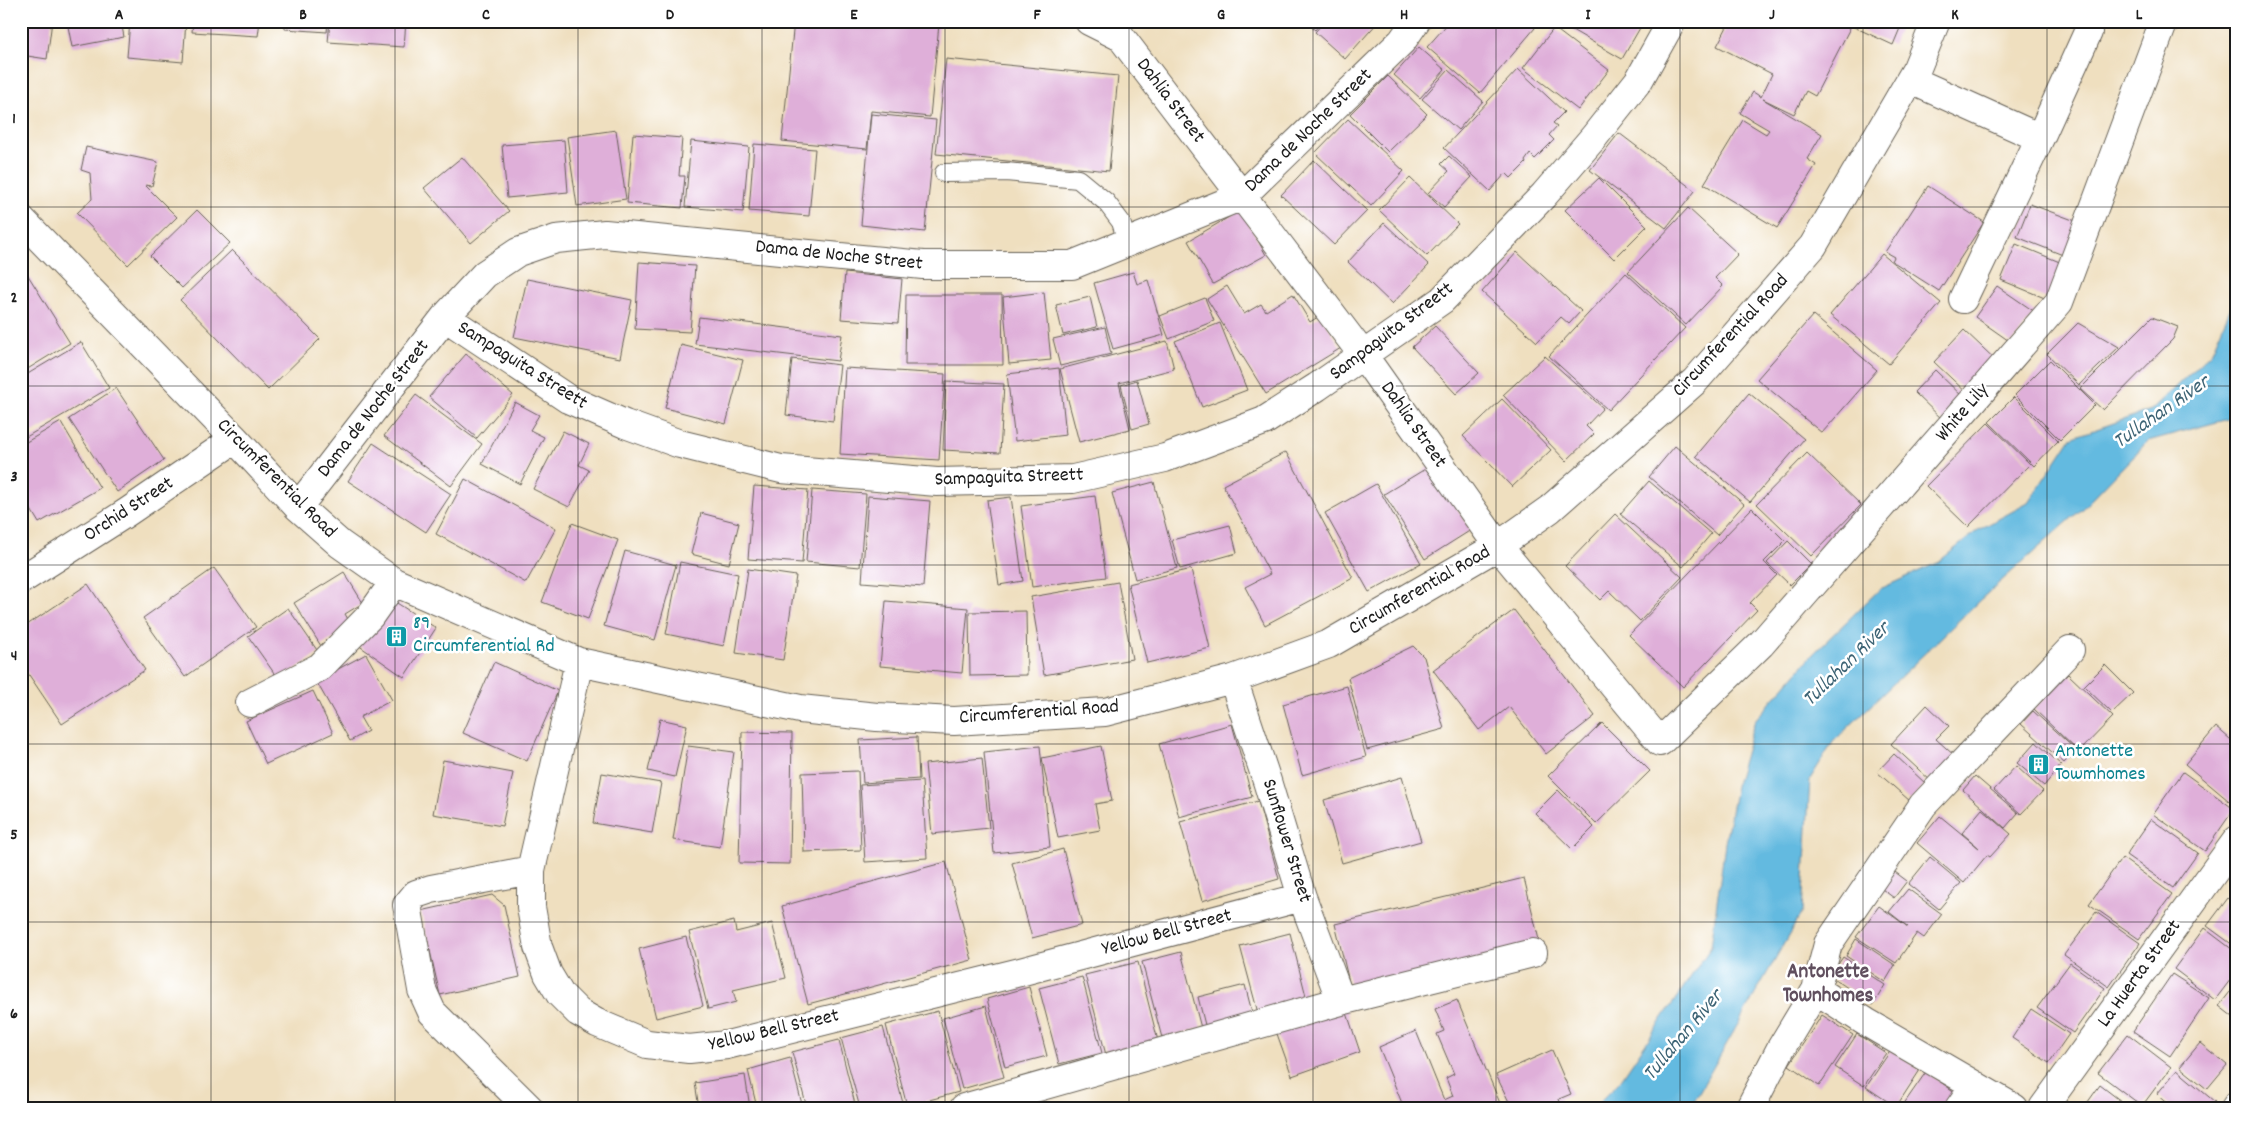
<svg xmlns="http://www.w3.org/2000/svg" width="2258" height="1129" font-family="Dekko,sans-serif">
  <rect width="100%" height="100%" fill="#fff"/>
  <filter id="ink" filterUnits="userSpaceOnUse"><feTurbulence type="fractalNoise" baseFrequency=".02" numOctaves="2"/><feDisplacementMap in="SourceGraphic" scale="10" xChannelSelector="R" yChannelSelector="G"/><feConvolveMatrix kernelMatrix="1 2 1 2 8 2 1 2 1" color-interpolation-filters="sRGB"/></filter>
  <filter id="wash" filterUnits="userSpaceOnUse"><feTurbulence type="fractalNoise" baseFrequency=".0096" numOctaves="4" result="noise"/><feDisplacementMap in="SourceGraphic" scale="20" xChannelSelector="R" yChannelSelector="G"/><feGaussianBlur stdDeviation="1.12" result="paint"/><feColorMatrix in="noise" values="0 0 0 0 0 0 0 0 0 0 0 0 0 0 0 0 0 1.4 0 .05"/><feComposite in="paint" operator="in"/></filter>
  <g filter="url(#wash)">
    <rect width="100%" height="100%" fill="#efdfbf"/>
    <path fill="#63bae0" stroke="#406b7e" d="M2237,293V400L2228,419L2148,441L2083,508L1980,600L1833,742L1810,779L1802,912L1690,1108H1593L1620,1081L1711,947L1725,843L1737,781L1755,720L1814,653L1880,589L1937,563L1978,530L2028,503L2071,438L2151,410L2211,353Z"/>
    <g id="blocks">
      <path fill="#dfafd9" d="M28,21H52L47,59L21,55V22L28,23Z
        M67,21H121L124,37L72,47Z
        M130,21H186L183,62L127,57Z
        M193,21H260L258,36L192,32Z
        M285,21H328L327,32L285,29Z
        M330,21H406L404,47L328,42Z
        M794,21H914L939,24L930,117L871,111L867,149L782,141Z
        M1305,21H1322L1315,30Z
        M1325,21H1379L1345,59L1315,32Z
        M1450,21H1527L1535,28L1480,93L1427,47Z
        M1561,21H1644L1622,59L1560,23Z
        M1730,21H1836L1850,28L1815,96L1806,91L1794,114L1763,99L1822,134L1807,159L1816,165L1777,228L1704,184L1743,120L1766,134L1769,130L1740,113L1753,92L1761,97L1772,74L1717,46Z
        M1841,21H1903L1893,45Z
        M1554,28L1609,70L1578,110L1523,68Z
        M1419,47L1445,70L1420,98L1394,75Z
        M946,59L1118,76L1109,171L936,154Z
        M1518,69L1564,112L1553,123L1557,126L1549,135L1554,140L1535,159L1530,154L1525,161L1526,163L1511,178L1506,173L1490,191L1444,148Z
        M1448,70L1483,101L1458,130L1422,99Z
        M1388,76L1427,114L1388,152L1350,114Z
        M871,114L936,120L925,232L861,225Z
        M1348,119L1404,171L1371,206L1315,153Z
        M616,130L626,199L577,206L567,137Z
        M1619,133L1695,191L1666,228L1590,170Z
        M633,134L682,138L679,176H685L682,208L627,203Z
        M564,140L568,192L507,198L502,145Z
        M691,141L749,147L743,212L685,207Z
        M754,144L815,149L809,216L749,211Z
        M86,147L158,162L152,186L145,185L177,217L128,265L77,213L92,199L90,173L81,170Z
        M1449,156L1472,177L1444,207L1428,193L1449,171L1441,164Z
        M462,157L509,211L471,243L424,188Z
        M1314,160L1367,211L1334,245L1281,195Z
        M1410,178L1458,224L1427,256L1379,210Z
        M1599,178L1647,226L1614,259L1565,210Z
        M1928,186L1984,222L1939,291L1892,261L1894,257L1885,252Z
        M2030,204L2081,223L2068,257L2017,237Z
        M1688,208L1738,254L1715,278L1723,286L1686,325L1628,272Z
        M197,210L230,243L182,288L150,256Z
        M1241,210L1266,255L1213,284L1188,241Z
        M1384,223L1429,265L1392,304L1348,262Z
        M2016,244L2062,263L2047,299L2001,280Z
        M232,250L320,339L268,390L180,300Z
        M1517,252L1581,311L1569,324L1561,317L1537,342L1482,292Z
        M1882,254L1941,303L1889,364L1830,315Z
        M639,262L695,266L690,332L635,329Z
        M21,264L70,343L21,373Z
        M1133,272L1137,284L1148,280L1164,335L1113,349L1094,283Z
        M845,273L902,279L898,323L841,319Z
        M1626,273L1685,328L1608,410L1549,356Z
        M527,279L632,300L620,358L514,337Z
        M1227,286L1244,314L1261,304L1266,311L1293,294L1310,322L1321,315L1341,348L1266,394L1207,299Z
        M1997,286L2035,312L2012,343L1975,317Z
        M1044,292L1051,360L1009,364L1003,297Z
        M906,295H1002L1003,365H905Z
        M1090,297L1097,327L1063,335L1056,305Z
        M1205,298L1214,321L1169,339L1160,316Z
        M1813,315L1877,370L1822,433L1757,379Z
        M699,317L842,335L838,361L695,344Z
        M2152,317L2178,327L2173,339L2103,410L2080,389Z
        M1220,323L1247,390L1202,407L1175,341Z
        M2078,323L2119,347L2079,385L2047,354Z
        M1435,326L1479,373L1456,394L1412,347Z
        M1105,327L1111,354L1060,366L1053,339Z
        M1964,330L2001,365L1970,396L1934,362Z
        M1167,341L1174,369L1119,383L1130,429L1079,442L1060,369Z
        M81,342L109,388L21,440V378Z
        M681,345L743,360L726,424L665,408Z
        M466,354L513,395L477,438L429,397Z
        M1545,356L1603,408L1586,426L1594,434L1566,461L1503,395Z
        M792,359L840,365L833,421L786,415Z
        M2050,360L2095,405L2060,440L2015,395Z
        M845,368L945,374L939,460L840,454Z
        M1059,368L1066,435L1015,441L1007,374Z
        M1935,370L1966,400L1945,422L1914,392Z
        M1137,380L1149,424L1132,429L1121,385Z
        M946,381L1004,384L1000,453L943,450Z
        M116,388L164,460L117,492L69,419Z
        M1749,393L1804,439L1750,502L1696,456Z
        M416,395L482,444L451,486L384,436Z
        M2014,397L2058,441L2034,466L1989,422Z
        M1502,399L1551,450L1512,487L1463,436Z
        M515,402L539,415L530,430L544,437L520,484L482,464Z
        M61,422L100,488L39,523L21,493V445Z
        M1988,423L2030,464L1968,527L1926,486Z
        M563,431L589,444L579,465L589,470L569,507L533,489Z
        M373,443L451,494L426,532L348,481Z
        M1675,446L1744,504L1717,535L1649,477Z
        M1286,452L1353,578L1265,625L1245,587L1270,574L1223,485Z
        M1807,453L1861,505L1811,556L1757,504Z
        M1430,466L1471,530L1425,559L1384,494Z
        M465,479L556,528L526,583L436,534Z
        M1649,481L1711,534L1683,567L1620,514Z
        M1154,482L1177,568L1135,579L1112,493Z
        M1376,484L1421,563L1369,592L1325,513Z
        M754,486L808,490L802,563L748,559Z
        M812,490L866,494L860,567L806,562Z
        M868,496L930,501L923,587L862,582Z
        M1095,496L1106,577L1032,587L1021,506Z
        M1011,497L1023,581L999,585L987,500Z
        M1752,508L1785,541L1764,562L1777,575L1750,603L1757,610L1683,687L1629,635Z
        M701,513L739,523L729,564L691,554Z
        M1615,514L1682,577L1640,621L1609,591L1600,600L1565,566Z
        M572,523L618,540L588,619L542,602Z
        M1230,525L1237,553L1180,569L1172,540Z
        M1788,541L1811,564L1790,585L1767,563Z
        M625,551L676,565L655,640L604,626Z
        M680,562L738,574L724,646L666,634Z
        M214,568L256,627L185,677L143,618Z
        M748,569L796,576L783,660L736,653Z
        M1191,569L1210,648L1147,663L1128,584Z
        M344,572L363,603L345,614L352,626L321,646L294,603Z
        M1118,582L1132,659L1044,675L1031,597Z
        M88,584L145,670L62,724L21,663V629Z
        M389,598L436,628L404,677L358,645Z
        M886,601L968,608L962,673L880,666Z
        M288,608L319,653L279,680L248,636Z
        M1514,610L1595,716L1546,754L1509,707L1479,730L1433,670Z
        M1026,611L1027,675L970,676L969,612Z
        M1413,646L1424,657L1444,729L1367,750L1348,678Z
        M366,654L392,700L360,717L368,731L350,741L316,681Z
        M494,662L558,691L527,761L463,733Z
        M2105,665L2133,693L2112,713L2084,686Z
        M2068,674L2113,717L2079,752L2034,709Z
        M1347,686L1366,757L1302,775L1283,704Z
        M313,691L333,733L266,764L246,721Z
        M1927,705L1949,726L1936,739L1956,757L1932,782L1891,744Z
        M2033,711L2076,750L2064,763L2021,724Z
        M660,719L687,725L675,777L648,771Z
        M1602,723L1650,771L1596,824L1548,776Z
        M1232,724L1252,797L1179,817L1159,744Z
        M2216,727L2237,745L2235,806L2185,764Z
        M742,732L792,733L790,864L739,863Z
        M917,737L919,779L863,783L860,740Z
        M2036,742L2061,765L2044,786L2017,763Z
        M688,746L734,752L720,847L673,840Z
        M1040,746L1050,847L994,853L984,752Z
        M1101,746L1112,801L1095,804L1100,830L1058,838L1042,758Z
        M1894,754L1926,784L1910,801L1877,772Z
        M982,758L989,828L932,834L925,764Z
        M443,760L513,773L502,826L433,814Z
        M2016,766L2043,791L2021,814L1994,790Z
        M858,771L861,850L804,852L802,773Z
        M2183,772L2234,809L2205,851L2153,814Z
        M602,773L661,783L652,833L593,823Z
        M1975,776L2018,813L2005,828L1963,790Z
        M1402,777L1421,841L1342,863L1324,800Z
        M922,781L927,858L865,862L860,785Z
        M1558,790L1594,827L1572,849L1535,813Z
        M1258,801L1279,879L1202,901L1180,822Z
        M1982,809L2011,834L1990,857L1987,855L1964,883L1917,843L1940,816L1979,848L1962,833Z
        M2151,819L2198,853L2173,888L2126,855Z
        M1063,849L1082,925L1032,938L1012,863Z
        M1930,857L1961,883L1939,909L1908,884Z
        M2122,858L2172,894L2139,939L2089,904Z
        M946,862L972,960L808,1004L782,906Z
        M1891,869L1907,881L1894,898L1878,886Z
        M1524,878L1540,944L1351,990L1335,924Z
        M1908,889L1942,914L1924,938L1917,933L1896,963L1856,937L1879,906L1908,927L1889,912Z
        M492,895L504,905L520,977L440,995L421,911Z
        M2228,898L2237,905V948L2207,926Z
        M2096,912L2140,943L2109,987L2064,955Z
        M734,921L736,932L772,923L786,978L733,990L736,1002L708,1009L689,932Z
        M2204,928L2237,953V971L2215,1000L2174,969Z
        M1290,933L1307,1000L1258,1013L1240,946Z
        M686,937L703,1006L656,1018L639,949Z
        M1856,939L1895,965L1885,982L1846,956Z
        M1181,952L1201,1028L1162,1038L1142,962Z
        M1843,957L1885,985L1873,1005L1830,976Z
        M1138,962L1158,1041L1106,1055L1085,975Z
        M2070,963L2105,988L2073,1033L2037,1008Z
        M2172,974L2209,998L2170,1056L2133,1031Z
        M1082,977L1102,1053L1059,1064L1039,988Z
        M2237,983V1020L2219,1006Z
        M1245,985L1253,1016L1206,1029L1198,997Z
        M1029,987L1047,1056L1005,1067L987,999Z
        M1457,1000L1502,1108H1404L1379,1047L1416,1031L1444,1100L1453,1096L1446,1078L1454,1074L1437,1034L1444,1031L1435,1009Z
        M986,1006L1004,1077L962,1089L943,1018Z
        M1345,1007L1360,1052L1292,1076L1276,1031Z
        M2031,1009L2069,1034L2049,1063L2012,1038Z
        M938,1011L959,1092L907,1106L886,1025Z
        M1822,1015L1853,1035L1819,1086L1789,1065Z
        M883,1027L904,1107L860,1108L841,1038Z
        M1857,1034L1886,1053L1864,1086L1835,1067Z
        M2128,1034L2171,1067L2142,1106L2098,1073Z
        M839,1040L856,1108H807L792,1052Z
        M2200,1043L2227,1065L2207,1089L2180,1067Z
        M1552,1050L1571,1094L1559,1099L1562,1108H1512L1496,1075Z
        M1891,1050L1920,1070L1896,1107L1866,1087Z
        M790,1058L803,1108H757L748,1070Z
        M2177,1070L2215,1102L2210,1108H2173L2157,1094Z
        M1926,1072L1962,1097L1955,1108H1901Z
        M745,1075L750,1108H699L695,1083Z
        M2100,1085L2130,1108H2087L2085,1106Z"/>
    </g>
  </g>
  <g filter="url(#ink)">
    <use href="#blocks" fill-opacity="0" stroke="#666055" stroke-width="1"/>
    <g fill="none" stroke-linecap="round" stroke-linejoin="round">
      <defs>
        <path id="service" d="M944,173L1006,172L1078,179L1106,202L1121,222L1127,242"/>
        <path id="minor" d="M1089,21L1121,37L1363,355L1498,546L1660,742L1761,644L2059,302L2164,21
          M1911,80L2040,138L1963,299
          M2040,138L2088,32
          M21,219L235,439L298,507L340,544L394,582L579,662L800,709L877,717L954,721L1105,712L1233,679L1329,644L1498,546L1550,509L1695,381L1813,246L1917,68L1936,21
          M445,317L568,399L625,424L680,444L781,469L937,482L1073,479L1165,458L1264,421L1317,387L1442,300L1544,195L1594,137L1639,80L1672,21
          M298,507L445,317L485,274L518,252L556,239L605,234L923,265H1072L1242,196L1402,41L1416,21
          M21,580L126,513L235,439
          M579,662L531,870V907L538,947L548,974L560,994L578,1012L597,1023L647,1044L689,1049L727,1045L1020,972L1302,897
          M1233,679L1267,781L1302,897L1341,1001
          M250,703L320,667L370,616L394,582
          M1816,990L1866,1022L2014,1108
          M529,1108L432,1012L422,990L407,905L416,894L431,889L531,870
          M964,1108L1341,1001L1533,953
          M1750,1108L1781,1048L1816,990L1828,944L1923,805L2070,650
          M1959,1108L1975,1085
          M2043,1108L2237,840
          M2235,1108L2237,1105"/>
      </defs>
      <use href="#service" stroke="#666055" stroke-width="20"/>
      <use href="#minor" stroke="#666055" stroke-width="30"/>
      <use href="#service" stroke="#fff" stroke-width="18"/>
      <use href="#minor" stroke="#fff" stroke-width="28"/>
    </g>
  </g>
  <path fill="none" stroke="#1c1c1c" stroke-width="1" stroke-opacity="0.55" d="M211,21V1108M395,21V1108M578,21V1108M762,21V1108M945,21V1108M1129,21V1108M1313,21V1108M1496,21V1108M1680,21V1108M1863,21V1108M2047,21V1108M21,207H2237M21,386H2237M21,565H2237M21,744H2237M21,922H2237"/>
  <defs>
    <symbol id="building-square" viewBox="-11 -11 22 22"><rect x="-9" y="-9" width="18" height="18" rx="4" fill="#0f9aa8" stroke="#fff"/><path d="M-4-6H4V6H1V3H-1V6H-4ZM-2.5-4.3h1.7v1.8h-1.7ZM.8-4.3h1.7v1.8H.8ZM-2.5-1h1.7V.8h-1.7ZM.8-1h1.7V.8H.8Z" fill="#fff"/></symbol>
  </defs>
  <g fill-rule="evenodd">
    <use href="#building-square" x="384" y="624" width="25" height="25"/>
    <use href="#building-square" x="2026" y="752" width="25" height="25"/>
  </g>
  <g text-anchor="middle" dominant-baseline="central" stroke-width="5" stroke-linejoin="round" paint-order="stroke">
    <g font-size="20" fill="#1c1c1c" stroke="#fff">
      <text transform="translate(1170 101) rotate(53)">Dahlia Street</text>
      <text transform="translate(1309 131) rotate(-44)">Dama de Noche Street</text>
      <text transform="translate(839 256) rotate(6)">Dama de Noche Street</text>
      <text transform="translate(1392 332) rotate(-37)">Sampaguita Streett</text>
      <text transform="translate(1731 336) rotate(-47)">Circumferential Road</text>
      <text transform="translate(522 366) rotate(32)">Sampaguita Streett</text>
      <text transform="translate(374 409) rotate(-52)">Dama de Noche Street</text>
      <text transform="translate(1963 413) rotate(-49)">White Lily</text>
      <text transform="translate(1413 425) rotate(55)">Dahlia Street</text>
      <text transform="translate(1009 478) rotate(-2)">Sampaguita Streett</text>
      <text transform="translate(276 479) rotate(45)">Circumferential Road</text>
      <text transform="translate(129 510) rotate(-33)">Orchid Street</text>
      <text transform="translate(1420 591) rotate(-30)">Circumferential Road</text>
      <text transform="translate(1039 713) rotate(-4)">Circumferential Road</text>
      <text transform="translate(1286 841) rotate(73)">Sunflower Street</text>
      <text transform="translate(1167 933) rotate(-15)">Yellow Bell Street</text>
      <text transform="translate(2140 974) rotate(-54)">La Huerta Street</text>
      <text transform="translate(774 1031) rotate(-13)">Yellow Bell Street</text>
    </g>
    <g font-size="20" fill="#0d838f" stroke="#fff" text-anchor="start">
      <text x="413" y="624">89<tspan x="413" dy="23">Circumferential Rd</tspan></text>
      <text x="2055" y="752">Antonette<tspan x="2055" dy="23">Towmhomes</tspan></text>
    </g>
    <g font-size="21" font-style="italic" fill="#3c6374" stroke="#fff">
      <text transform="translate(2162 413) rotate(-35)">Tullahan River</text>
      <text transform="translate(1847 665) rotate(-44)">Tullahan River</text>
      <text transform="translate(1684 1036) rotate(-50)">Tullahan River</text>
    </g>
    <g font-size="21" font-weight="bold" fill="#604f5e" stroke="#fff">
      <text x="1828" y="973">Antonette<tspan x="1828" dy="24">Townhomes</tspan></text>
    </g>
  </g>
  <rect width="2258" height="1129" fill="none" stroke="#fff" stroke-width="55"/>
  <rect x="28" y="28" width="2202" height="1074" fill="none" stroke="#1c1c1c" stroke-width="2"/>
  <g font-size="16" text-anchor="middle" font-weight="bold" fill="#1c1c1c">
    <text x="119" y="19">A</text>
    <text x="303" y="19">B</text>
    <text x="486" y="19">C</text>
    <text x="670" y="19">D</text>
    <text x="854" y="19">E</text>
    <text x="1037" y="19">F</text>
    <text x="1221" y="19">G</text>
    <text x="1404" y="19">H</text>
    <text x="1588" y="19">I</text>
    <text x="1772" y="19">J</text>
    <text x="1955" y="19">K</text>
    <text x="2139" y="19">L</text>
    <text x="14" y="123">1</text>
    <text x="14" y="302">2</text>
    <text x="14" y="481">3</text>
    <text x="14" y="660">4</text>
    <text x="14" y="839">5</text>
    <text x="14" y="1018">6</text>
  </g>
</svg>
